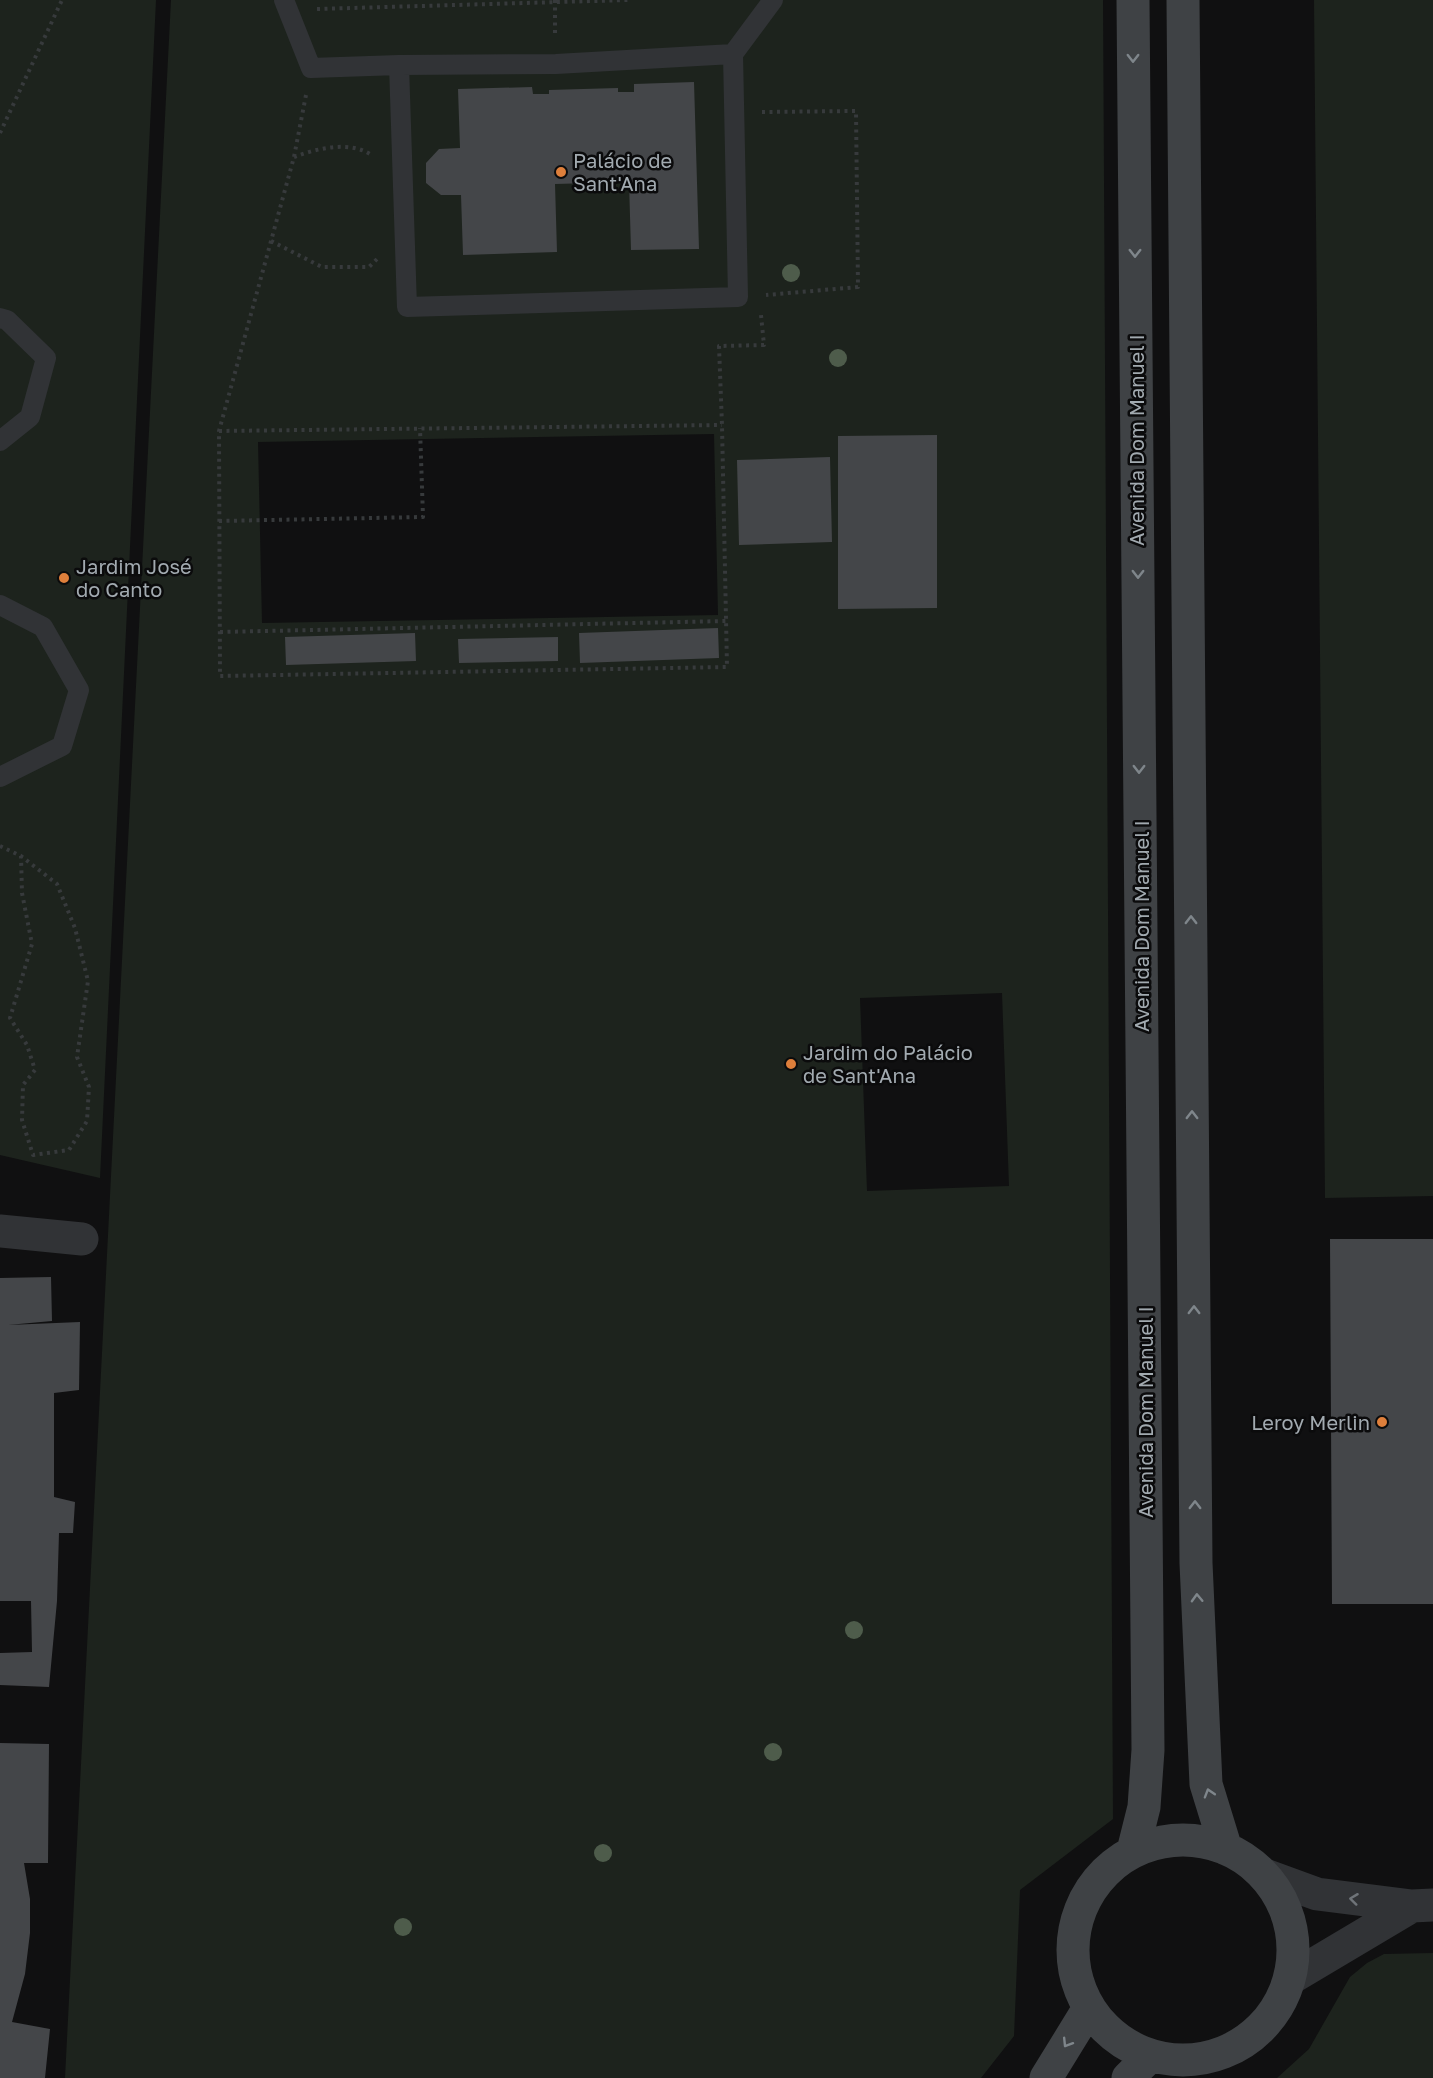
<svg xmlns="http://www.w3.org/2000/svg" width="1433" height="2078" font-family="'Golos Text',sans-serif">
  <rect width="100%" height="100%" fill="#101011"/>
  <path fill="#1d231d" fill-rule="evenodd" d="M0,0H156L100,1178L0,1155Z
    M171,0H1103L1113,1819L1020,1890L1014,2036L981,2078H65ZM714,434L718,615L262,623L258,442ZM1002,993L1009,1186L867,1191L860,998Z
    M1314,0H1433V1196L1325,1198Z
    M1433,1953V2078H1277L1309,2049L1350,1977L1367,1963L1384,1954Z"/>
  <path fill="#444649" d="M694,82L699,249L631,250L629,182L555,184L557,252L463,255L461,195H441L426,183V163L439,149L460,148L458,89L532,87L533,94H549V90L583,89L618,88V92H634V84Z
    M937,435V608L838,609V436Z
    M830,457L832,542L739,545L737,460Z
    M718,628L719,658L580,663L579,633Z
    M415,633L416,661L286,665L285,637Z
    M558,637V661L459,663L458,639Z
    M1330,1239H1433V1604H1332Z
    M51,1277L52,1321L8,1325L80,1322L79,1390L54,1393V1497L75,1502L73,1533H59L57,1601L49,1687L0,1685V1653L32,1652L31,1601H0V1278Z
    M0,1743L49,1744L48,1863H24L30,1899V1933L25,1974L12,2022L50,2029L45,2078H0Z"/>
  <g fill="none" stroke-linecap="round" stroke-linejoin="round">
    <path stroke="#373a3c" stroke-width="4" stroke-dasharray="3 4.5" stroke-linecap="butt" d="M555,0V36
      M317,9L628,0
      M306,95L294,157L219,431L220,676L727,667L722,425L719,346L764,345L761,315
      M762,112L856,111L858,287L766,295
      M0,133L62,0
      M294,157C318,148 351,140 373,156
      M271,241L322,267H369L378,258
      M219,431L722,425
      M219,521L423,517L420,428
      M220,632L726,621
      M0,846L21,856L57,884L75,928L88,981L77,1057L89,1087L87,1121L69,1150L33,1155L22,1120L23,1085L35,1070L27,1045L10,1018L32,944L22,893L21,856"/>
    <path stroke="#313336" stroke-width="20" d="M284,0L311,68L399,65L556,64L733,54
      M399,65L407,307L738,297L733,54L773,0
      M0,318L7,320L46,358L30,417L0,441
      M0,605L43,627L79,690L62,746L0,777"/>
    <path stroke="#313336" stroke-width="33" d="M0,1231L82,1239
      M1265,1875L1317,1894L1412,1906L1433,1905
      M1291,1978L1412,1906"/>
    <path stroke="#3f4245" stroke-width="33" d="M1133,0L1148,1750L1144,1807L1133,1851
      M1183,0L1196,1563L1206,1784L1226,1849
      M1073 1950a110 110 0 1 1 220 0a110 110 0 1 1-220 0Z
      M1046,2078L1089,2008
      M1128,2078L1150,2056"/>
  </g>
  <g fill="#4e5c4b">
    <circle cx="791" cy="273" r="9"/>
    <circle cx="838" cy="358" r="9"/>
    <circle cx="854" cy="1630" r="9"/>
    <circle cx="773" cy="1752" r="9"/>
    <circle cx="603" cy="1853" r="9"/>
    <circle cx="403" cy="1927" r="9"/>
  </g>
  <defs><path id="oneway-chevron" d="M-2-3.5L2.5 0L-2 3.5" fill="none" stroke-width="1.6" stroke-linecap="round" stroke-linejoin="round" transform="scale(1.5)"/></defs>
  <g stroke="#7f868b">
    <use href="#oneway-chevron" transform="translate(1133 58) rotate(90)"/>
    <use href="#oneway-chevron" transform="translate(1135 253) rotate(90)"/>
    <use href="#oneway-chevron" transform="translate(1138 574) rotate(90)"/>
    <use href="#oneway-chevron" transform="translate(1139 769) rotate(90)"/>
    <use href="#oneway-chevron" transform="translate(1191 920) rotate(-90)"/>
    <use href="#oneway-chevron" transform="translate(1192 1115) rotate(-90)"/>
    <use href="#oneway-chevron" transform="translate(1194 1310) rotate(-90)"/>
    <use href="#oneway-chevron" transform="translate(1195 1505) rotate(-90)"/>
    <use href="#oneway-chevron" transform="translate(1197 1598) rotate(-92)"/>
    <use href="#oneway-chevron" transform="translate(1209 1793) rotate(-107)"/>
    <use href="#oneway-chevron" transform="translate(1067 2043) rotate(122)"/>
  </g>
  <use stroke="#6f7479" href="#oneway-chevron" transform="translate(1354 1899) rotate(-173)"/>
  <g fill="#de7f3b" stroke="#0b0b0c" stroke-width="2">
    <circle cx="561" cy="172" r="6"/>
    <circle cx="64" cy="578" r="6"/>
    <circle cx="791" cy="1064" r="6"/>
    <circle cx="1382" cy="1422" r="6"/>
  </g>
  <g text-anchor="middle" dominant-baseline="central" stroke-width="5" stroke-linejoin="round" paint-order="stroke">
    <g font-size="20" fill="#a2aab0" stroke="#0b0b0c" text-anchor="start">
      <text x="573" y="160">Palácio de<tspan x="573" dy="23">Sant'Ana</tspan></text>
      <text x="76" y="566">Jardim José<tspan x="76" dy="23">do Canto</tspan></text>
      <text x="803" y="1052">Jardim do Palácio<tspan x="803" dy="23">de Sant'Ana</tspan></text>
      <text x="1370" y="1422" text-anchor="end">Leroy Merlin</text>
    </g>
    <g font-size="20" fill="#a2aab0" stroke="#0b0b0c">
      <text transform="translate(1136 440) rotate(-90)">Avenida Dom Manuel I</text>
      <text transform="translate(1141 926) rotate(-90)">Avenida Dom Manuel I</text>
      <text transform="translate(1145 1412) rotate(-90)">Avenida Dom Manuel I</text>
    </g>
  </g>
</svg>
